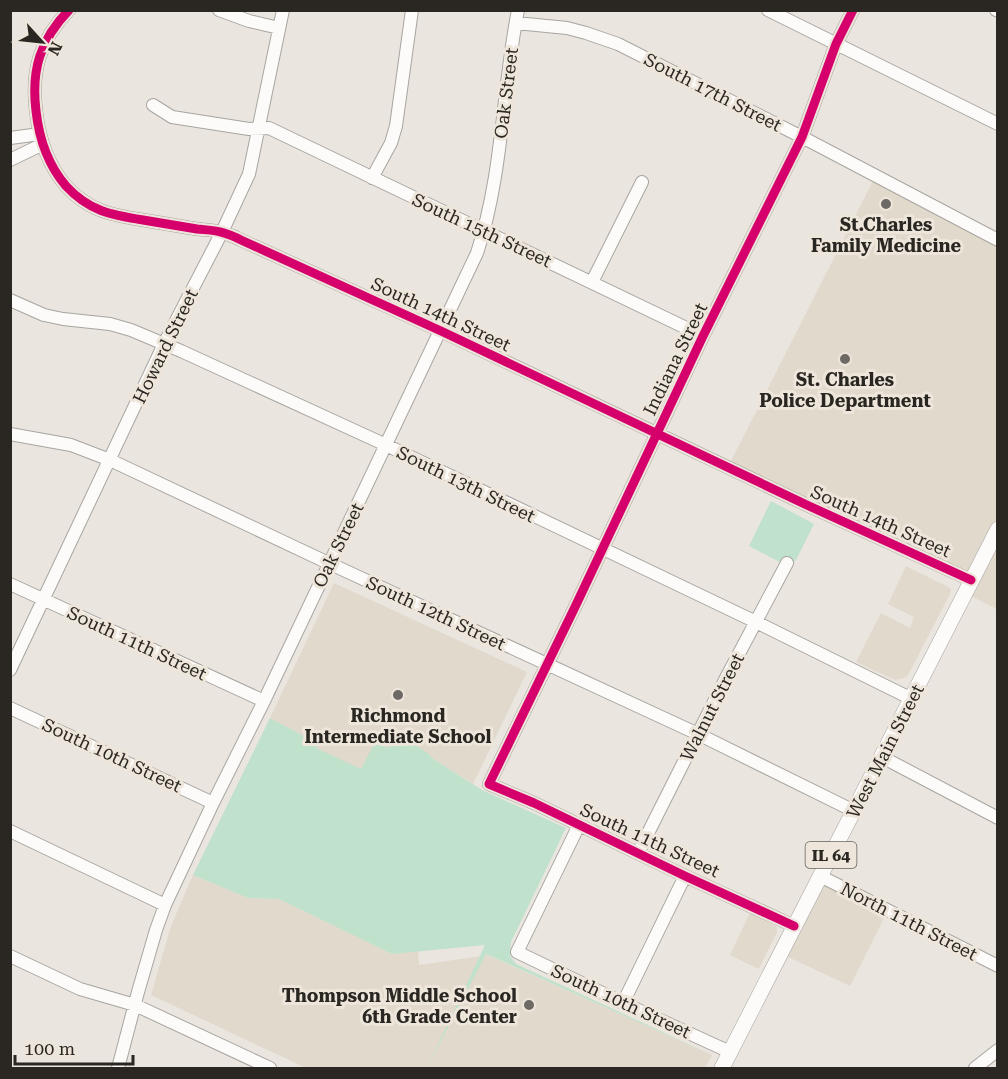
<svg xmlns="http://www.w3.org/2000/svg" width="1008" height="1079" font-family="'Roboto Serif',serif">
  <rect width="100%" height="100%" fill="#eae5df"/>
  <path fill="#e0d9cc" d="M874,179L997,243V523L970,576L729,465Z
    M997,534V609L967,594Z
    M906,566L950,588L951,592L907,677L895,680L856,662L881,613L910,628L914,617L888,604Z
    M334,583L527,672L473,784L435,760L410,742L388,748L361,770L315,748L317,744L270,718Z
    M193,875L248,898L279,899L392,954L418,951L419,965L481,956L428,1067L485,954L712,1055L705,1068H306L151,995L171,926Z
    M821,879L887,912L850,986L782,954Z
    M750,913L777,927V932L759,969L730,955Z"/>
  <path fill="#c0e1cb" d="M771,501L814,524L796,560L789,567L749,546Z
    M270,718L317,743L316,748L361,769L375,742L388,748L392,742H410L429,754V755L435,760L482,790L566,828L511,942L510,956L516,964L712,1055L486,954L427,1068L485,945L392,954L279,899L248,898L193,875Z"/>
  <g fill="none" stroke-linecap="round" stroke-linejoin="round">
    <defs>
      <path id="minor" d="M69,10C40,40 31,70 36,111C39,138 48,165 66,186C89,211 111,215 143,220C161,223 179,226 197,229C206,230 216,230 224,233C230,235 236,237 241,240L441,331L809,506L971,580
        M219,10L249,21L279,28
        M768,10L998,124
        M996,10L998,11
        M516,23L567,28L586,33L618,44L802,137L998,240
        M153,105L172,117L249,129L269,128L703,336
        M10,138L40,134
        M10,160L43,144
        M372,178L391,143L396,126L412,10
        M592,282L642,182
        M10,300L44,315L63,319L110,324L131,330L181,351L386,445L756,622L912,699
        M10,434L71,445L110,460L322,560L698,734L854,811
        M10,584L264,701
        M10,670L164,344L222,232L249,174L283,10
        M10,708L213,803
        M882,757L998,818
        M579,825L517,952L623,1003L730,1052
        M10,831L165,905
        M638,853L726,678L787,563
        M820,876L998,966
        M794,926L685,876L534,803L489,784L575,607L703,336L802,137L836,44L853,10
        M10,956L80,989L135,1005L270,1068
        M623,1003L685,876
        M118,1068L138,992L156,930L165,905L213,803L264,701L477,253C503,174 502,91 518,10
        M975,1068L998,1050"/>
      <path id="major" d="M722,1068L998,529"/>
    </defs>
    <use href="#minor" stroke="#a8a5a0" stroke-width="14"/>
    <use href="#major" stroke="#a8a5a0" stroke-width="16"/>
    <use href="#minor" stroke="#fcfbfa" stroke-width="12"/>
    <use href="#major" stroke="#fcfbfa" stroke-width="15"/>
    <defs>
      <path id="cycleway" d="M69,10C40,40 31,70 36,111C39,138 48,165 66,186C89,211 111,215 143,220C161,223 179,226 197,229C206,230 216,230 224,233C230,235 236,237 241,240L441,331L809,506L971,580
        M794,926L685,876L534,803L489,784L575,607L703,336L802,137L836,44L853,10"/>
    </defs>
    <use href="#cycleway" stroke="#eee6db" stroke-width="13"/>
    <use href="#cycleway" stroke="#d6006c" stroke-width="9"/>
  </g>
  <g fill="#6d6a65" stroke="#eee6db" stroke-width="2">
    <circle cx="886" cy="204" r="6"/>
    <circle cx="845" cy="359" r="6"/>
    <circle cx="398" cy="695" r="6"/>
    <circle cx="529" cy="1005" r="6"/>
  </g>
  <g text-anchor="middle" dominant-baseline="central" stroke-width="6" stroke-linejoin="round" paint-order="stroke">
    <rect fill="#eee6db" stroke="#65605a" stroke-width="1.5" x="805.5" y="842" width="51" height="26" rx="4.5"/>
    <g font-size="16" font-weight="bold" fill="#2a2723">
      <text x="831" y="855">IL 64</text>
    </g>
    <g font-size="18" fill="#2a2723" stroke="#eee6db">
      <text transform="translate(713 92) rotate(27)">South 17th Street</text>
      <text transform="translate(506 93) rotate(-83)">Oak Street</text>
      <text transform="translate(482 230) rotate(25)">South 15th Street</text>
      <text transform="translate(441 314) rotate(25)">South 14th Street</text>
      <text transform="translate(165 346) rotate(-64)">Howard Street</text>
      <text transform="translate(675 359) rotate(-64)">Indiana Street</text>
      <text transform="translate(466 484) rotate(26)">South 13th Street</text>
      <text transform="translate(881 521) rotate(24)">South 14th Street</text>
      <text transform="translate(338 545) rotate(-64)">Oak Street</text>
      <text transform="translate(436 613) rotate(25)">South 12th Street</text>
      <text transform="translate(137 643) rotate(25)">South 11th Street</text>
      <text transform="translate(712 707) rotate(-63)">Walnut Street</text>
      <text transform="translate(885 751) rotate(-63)">West Main Street</text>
      <text transform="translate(112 755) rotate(25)">South 10th Street</text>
      <text transform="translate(650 840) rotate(25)">South 11th Street</text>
      <text transform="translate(909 921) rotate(27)">North 11th Street</text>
      <text transform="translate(621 1001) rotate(25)">South 10th Street</text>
    </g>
    <g font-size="18" font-weight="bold" fill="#2a2723" stroke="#eee6db">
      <text x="886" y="224">St.Charles<tspan x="886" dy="21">Family Medicine</tspan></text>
      <text x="845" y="379">St. Charles<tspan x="845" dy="21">Police Department</tspan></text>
      <text x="398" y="715">Richmond<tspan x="398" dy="21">Intermediate School</tspan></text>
      <text x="517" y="995" text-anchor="end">Thompson Middle School<tspan x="517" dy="21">6th Grade Center</tspan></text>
    </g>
  </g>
  <rect width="1008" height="1079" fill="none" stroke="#2a2723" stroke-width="24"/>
  <g transform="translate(42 42) rotate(117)" stroke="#eee6db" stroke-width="4.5" paint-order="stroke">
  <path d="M0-4.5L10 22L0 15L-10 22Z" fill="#2a2723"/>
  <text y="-9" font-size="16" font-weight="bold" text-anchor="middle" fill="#2a2723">N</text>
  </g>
  <path d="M15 1055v9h118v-9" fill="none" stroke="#2a2723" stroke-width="3"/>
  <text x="24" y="1055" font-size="18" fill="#2a2723" stroke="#eee6db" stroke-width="4.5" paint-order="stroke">100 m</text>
</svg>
